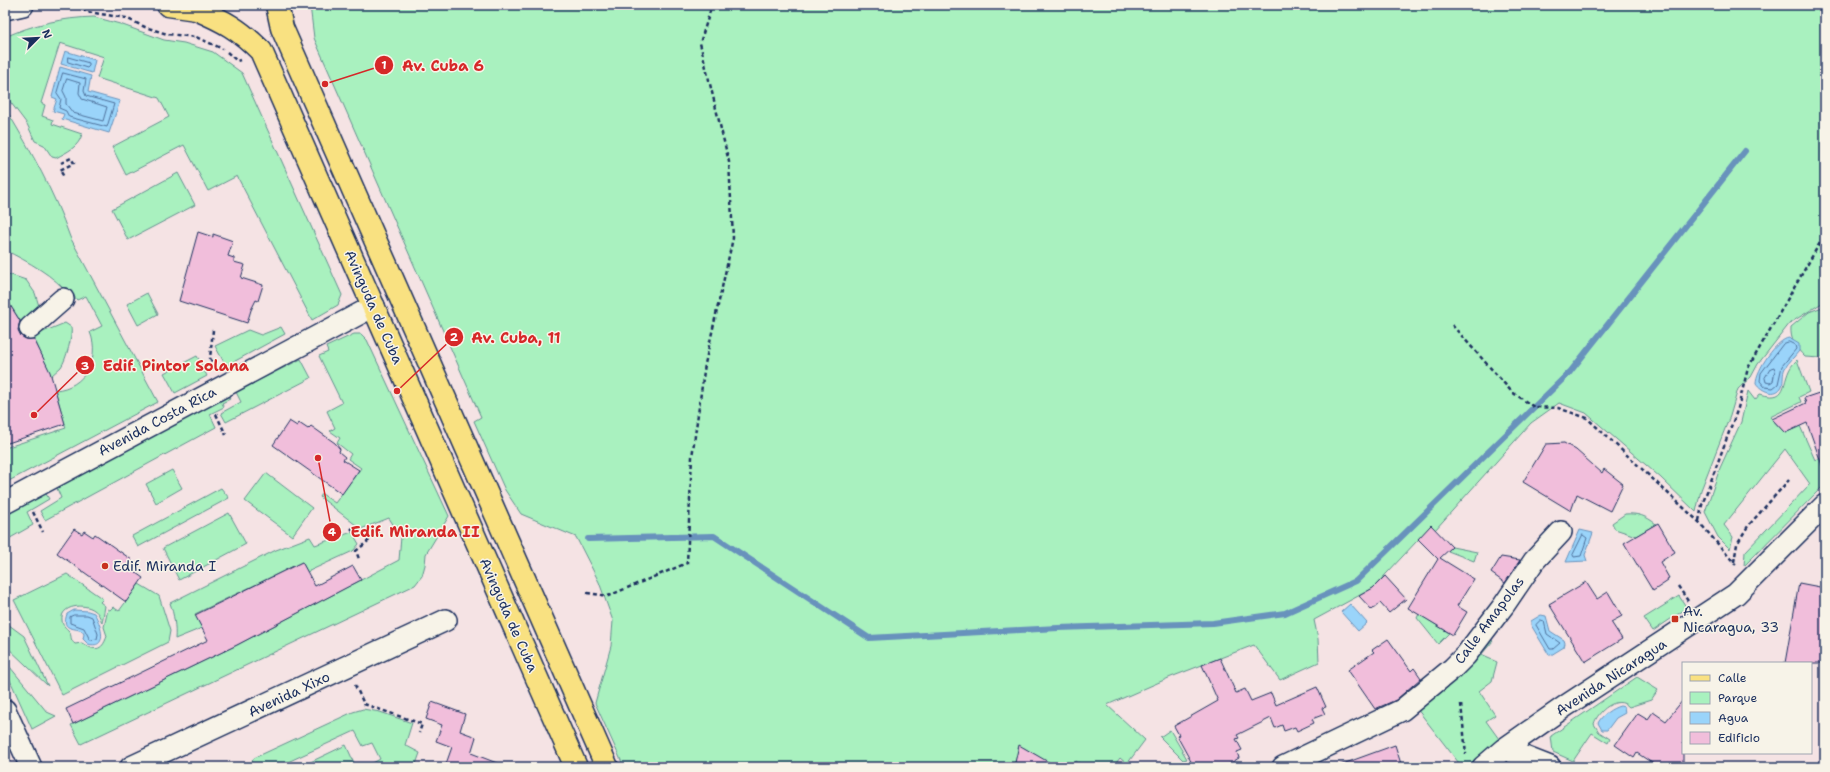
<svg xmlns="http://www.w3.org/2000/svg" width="1830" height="772" font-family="'Shantell Sans',sans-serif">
  <rect width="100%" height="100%" fill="#f5e3e4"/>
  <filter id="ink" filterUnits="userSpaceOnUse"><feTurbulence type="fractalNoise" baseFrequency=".025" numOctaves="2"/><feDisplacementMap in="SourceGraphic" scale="8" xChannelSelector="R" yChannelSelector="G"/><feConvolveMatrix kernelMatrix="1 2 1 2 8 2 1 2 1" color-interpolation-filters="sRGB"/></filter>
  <g filter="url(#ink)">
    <path fill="#a9f1bf" stroke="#62908e" d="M310,5H1825V356L1820,358L1805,357C1796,348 1790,340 1791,327L1809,312L1825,306L1822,303L1790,323L1758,364L1751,377L1738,389L1730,416L1701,490L1696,512L1661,478L1586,413L1559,403L1531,423L1435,530L1431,526L1373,588L1314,620L1318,639L1319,662L1280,680L1254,645L1171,677L1107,705L1145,740L1127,764L1120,758L1113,767H1086L1076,761L1072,767H1054L1024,748L1016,759L1014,767H624L595,703L611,646L613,621L599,582L576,537L521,514L505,490L474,421L481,417L314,38Z
      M94,17L120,24L164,40L184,43L213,52L242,73L342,295L338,305L312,320L237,176L208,191L184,145L126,175L112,147L169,117L159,98L97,78L104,57L60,43L41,103L45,105L42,116L53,120L52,124L82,134C79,147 67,152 56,158L52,157L44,145L35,141L27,124L5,95V37C34,24 62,18 94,17Z
      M7,111C31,151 54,192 70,237L158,402L5,483V448L66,428L55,390C84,388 101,359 90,332L102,326L86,296L77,300L73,295L70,296C54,275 28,262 5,250V113Z
      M178,173L195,205L128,240L112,209Z
      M5,273L26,280L35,293L39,306L35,316L23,325L5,297Z
      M147,293L158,314L138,325L127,304Z
      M65,323L71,327C73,335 66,360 61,367C58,370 54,373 51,376L33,336Z
      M281,327L285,334L226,366L215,346L248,330L261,335Z
      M354,334H361L367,340L449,516L426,554L425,565L422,576L415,585L81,744L71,725L237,645L399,560L401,537L389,518L361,529L320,497L322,494L335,503L361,468L348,459L351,454L337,443L340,438L330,431L335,428L327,411L342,403L319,356L328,352L326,347Z
      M197,356L207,376L175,393L164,373Z
      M301,359L311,378L226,422L221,413L241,402L236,392Z
      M1797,360L1809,392L1799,397L1801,402L1770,417L1785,433L1800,426L1815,460L1825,457V484L1744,566L1745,552L1810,484L1785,449L1724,525L1733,537L1730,549L1718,537L1705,512L1720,468L1741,422L1748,391L1755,400L1760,394C1793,404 1778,376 1797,360Z
      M228,396L230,399L222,403L224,407L210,414L216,427L45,520L40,511L61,498L56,486Z
      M172,470L182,488L156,503L146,484Z
      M266,473L312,508L292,536L245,501Z
      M221,488L229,498L138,547L132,536Z
      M45,492L49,499L27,512L33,525L5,541V513Z
      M229,513L246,544L179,580L163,548Z
      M1625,514C1638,513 1646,516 1656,524L1636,536L1615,529L1612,523Z
      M352,532L359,544L353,551L307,572L302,562L195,614L202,628L175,639C176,628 174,614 170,603L276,550L310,537L315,545Z
      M1452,547L1477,552L1474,561L1448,551Z
      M67,574L103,599L100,602L105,606L102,623C100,618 99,613 94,610C85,603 60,605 62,620C62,627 68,628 70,633C72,638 70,640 75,644L82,643C94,651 102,652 107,636L104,627L108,609L110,610L113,607L119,611L139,584L159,596L170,631L168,642L62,695L14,600Z
      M1679,596L1687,608L1653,631L1644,618Z
      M1419,614L1449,633L1438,644L1417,618Z
      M5,622L24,636L48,686L5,645Z
      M1488,637L1493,641L1481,655L1497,662L1492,681L1479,691L1495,715L1486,721L1499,739L1467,767H1462L1417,709Z
      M5,661L47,712L56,716L32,729L5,669Z
      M1637,677L1658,690L1651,700L1629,707C1617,694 1597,712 1594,724L1599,732L1610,739L1608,743L1592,733L1573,761L1553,752L1551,736Z
      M363,709L380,712L412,723L405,745L420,753L415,767H372L371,764L380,759L372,743L363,746L355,731L277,767H255L252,761L254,758L353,712Z
      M1170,730L1187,759L1183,760L1160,737Z
      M346,745L356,767H300Z"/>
    <path fill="#9ad4fa" stroke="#6792bc" d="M65,51L95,60L92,73L61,64Z
      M60,67L91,76L88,92L120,101L109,133L62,119L64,114L53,111L57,99L52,97Z
      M1789,338L1799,344V351C1795,356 1789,362 1785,368C1782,374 1784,380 1782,386C1776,398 1761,391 1756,383C1756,370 1777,339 1789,338Z
      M1580,530L1593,533L1585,555L1587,561L1566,562Z
      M1350,604L1367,623L1358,631L1341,612Z
      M74,610L88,611L94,613C100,622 110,650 88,644L83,639L84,634L82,631C73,627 61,631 67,614Z
      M1541,615L1546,616L1550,631L1564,640L1565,643L1564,647L1551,655H1549L1531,625V621Z
      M1620,706L1624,707L1625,713L1616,718L1607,730H1602L1598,723C1602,715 1612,708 1620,706Z"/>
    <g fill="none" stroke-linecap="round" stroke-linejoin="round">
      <path stroke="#4e719c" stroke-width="1" d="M68,57L89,63V66L87,68L68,62Z
        M63,73L86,79L84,91L86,96L114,104L107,127L69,117L66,111L59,108L61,99L57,93Z
        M67,79L80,83L79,93L82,99L107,107L103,121L73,113L66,104V97L63,91Z
        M1789,342L1795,345L1796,349L1782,366L1778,384L1773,388L1765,387L1760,381L1761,373L1783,344Z
        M1771,368L1774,367L1775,370L1773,381L1770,383L1766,382L1765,378Z
        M1583,535L1587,538L1581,556L1574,557L1573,555Z
        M74,615H87L92,617L98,634L97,639L90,640L84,628L70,623V617Z
        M1541,620L1544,621L1547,634L1560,643L1553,649H1550L1536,625Z"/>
      <path stroke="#6792bc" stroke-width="6" d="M588,539L714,536L869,638L1058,628L1213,623L1285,613L1356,581L1570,372L1745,151"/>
    </g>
    <path fill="#f1bedb" stroke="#1b2f5e" d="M198,232L213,237V234L233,241L228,256L234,258V262L245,265L241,278L263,285L258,301L256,300L251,310L247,323L179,301Z
      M5,297L20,321L18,330L21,336L27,339H34L50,372L65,424L5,444Z
      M1825,391V468H1823L1807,423L1785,433L1772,419L1806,403L1804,398Z
      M289,421L297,426L299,423L308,429L311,426L335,443L340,449L339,452L345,457L343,460L359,470L342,494L273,445Z
      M1564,443L1576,450L1602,473L1604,469L1623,484L1610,511L1577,494L1571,511L1523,482L1546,444Z
      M1658,523L1675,552L1660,562L1669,578L1667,579L1668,581L1653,591L1624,543Z
      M1431,525L1452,547L1440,558L1474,579L1457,606L1467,612L1453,635L1408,608L1438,559L1418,539Z
      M74,529L82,534L84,531L93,537L95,534L132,560L130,563L139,569L136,573L143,578L126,602L57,553Z
      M1501,557L1520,560L1505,583L1491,573Z
      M302,562L315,586L353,566L361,580L237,645L73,724L66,709L208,640L195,615Z
      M1385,576L1406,599L1389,613L1380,603L1372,610L1359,596L1373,588Z
      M1586,582L1597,599L1608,592L1622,616L1611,622L1622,639L1585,662L1549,604Z
      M1799,583L1825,588V663H1785Z
      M1388,639L1411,671L1414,668L1421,678L1396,700L1375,709L1348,670L1374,652L1372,650Z
      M1220,658L1236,693L1245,689L1251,701L1271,693L1276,705L1317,687L1326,707L1322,708L1325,714L1312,719L1314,723L1297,731L1295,727L1284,731L1282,725L1275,728L1271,718L1237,735L1239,738L1236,739L1242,750L1237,752L1239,758L1224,767H1194L1177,736L1179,735L1174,726L1218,701L1202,665Z
      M1683,700V767H1658L1637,753L1634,758L1615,745L1638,713L1648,719L1653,712L1666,721Z
      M432,702L465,714L460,731L476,737L471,753L502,765V767H456L446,764L452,747L436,741L442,725L426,719Z
      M1019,745L1057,767H1014Z
      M1395,745L1402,767H1341L1340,765Z"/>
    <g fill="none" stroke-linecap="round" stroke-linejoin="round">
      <defs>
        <path id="minor" d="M5,9L23,5
          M30,328L63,299
          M5,503L374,306
          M5,710L31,767
          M1504,749L1550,767
          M131,767L446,620
          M1283,767L1402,710L1453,668L1466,655L1504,605L1534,561L1561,532
          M1483,767L1504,749L1567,705L1736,594L1825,505"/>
        <path id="major" d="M168,5L196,9L210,5
          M277,5L282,28L607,767
          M196,9C224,21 239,29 261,51L576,767"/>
      </defs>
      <use href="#minor" stroke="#1b2f5e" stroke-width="24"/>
      <use href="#major" stroke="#1b2f5e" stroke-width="25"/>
      <path stroke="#1b2f5e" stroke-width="2.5" stroke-dasharray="4 3" stroke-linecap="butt" d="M76,5L88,12L126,18L145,27L167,34L196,37L223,49
        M227,52L237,61L240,60
        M61,163L71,158L74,163L60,170L64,177
        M1452,325L1512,392L1534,407L1558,408L1587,418L1699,522L1736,565
        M213,330L210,358L215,367
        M216,414L226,435
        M33,512L43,532
        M1699,521L1702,505L1738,408L1748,368L1825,234
        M351,528L357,534L377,531L378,533L356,551L359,559
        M1734,562L1737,544L1748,526L1789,480
        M1678,586L1688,601
        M587,593L608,596L687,563L692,457L705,364L733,238L729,162L700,43L712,5
        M355,685L364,704L422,724L419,733
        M1461,704L1466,754
        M1237,766V767"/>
      <use href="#minor" stroke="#f7f3e8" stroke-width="21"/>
      <use href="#major" stroke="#f9e181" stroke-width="22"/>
    </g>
  </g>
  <g fill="#c8321e" stroke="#f7f3e8" stroke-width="1.5">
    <circle cx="105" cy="566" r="4"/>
    <rect x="1671" y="615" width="8" height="8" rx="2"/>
  </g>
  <g text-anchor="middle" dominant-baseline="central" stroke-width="3" stroke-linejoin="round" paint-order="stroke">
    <g font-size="14" fill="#1b2f5e" stroke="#f7f3e8">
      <text transform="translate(374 307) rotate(66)">Avinguda de Cuba</text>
      <text transform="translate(157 421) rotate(-28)">Avenida Costa Rica</text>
      <text transform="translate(509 615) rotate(66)">Avinguda de Cuba</text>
      <text transform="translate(1489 620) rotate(-53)">Calle Amapolas</text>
      <text transform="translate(1611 677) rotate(-33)">Avenida Nicaragua</text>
      <text transform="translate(289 694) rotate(-25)">Avenida Xixo</text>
    </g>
    <g font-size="14" fill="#1b2f5e" stroke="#f7f3e8" text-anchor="start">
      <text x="113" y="566">Edif. Miranda I</text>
      <text x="1683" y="611">Av.<tspan x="1683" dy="16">Nicaragua, 33</tspan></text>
    </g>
  </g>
  <path fill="none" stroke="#d62828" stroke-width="1.5" d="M325 84L384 65M397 391L454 337M34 415L85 365M318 458L332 532"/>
  <g fill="#d62828" stroke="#f7f3e8" stroke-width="1.5">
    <circle cx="325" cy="84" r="4"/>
    <circle cx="397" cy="391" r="4"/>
    <circle cx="34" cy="415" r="4"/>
    <circle cx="318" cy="458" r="4"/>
    <circle cx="384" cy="65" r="10"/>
    <circle cx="454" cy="337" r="10"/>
    <circle cx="85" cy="365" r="10"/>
    <circle cx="332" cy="532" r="10"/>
  </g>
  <g font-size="12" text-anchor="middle" font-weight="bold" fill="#fff">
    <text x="384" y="69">1</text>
    <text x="454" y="341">2</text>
    <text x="85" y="370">3</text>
    <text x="332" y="536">4</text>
  </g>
  <g font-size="15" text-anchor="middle" font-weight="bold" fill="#d62828" stroke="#f7f3e8" stroke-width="3" stroke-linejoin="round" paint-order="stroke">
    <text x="443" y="71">Av. Cuba 6</text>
    <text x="516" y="343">Av. Cuba, 11</text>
    <text x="176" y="371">Edif. Pintor Solana</text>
    <text x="415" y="537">Edif. Miranda II</text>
  </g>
  <rect width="1830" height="772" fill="none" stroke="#f7f3e8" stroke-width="20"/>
  <rect x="10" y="10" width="1810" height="752" fill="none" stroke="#1b2f5e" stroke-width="1.5" filter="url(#ink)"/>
  <rect x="1682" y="662" width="130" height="92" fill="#f7f3e8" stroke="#9fa5b1"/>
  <rect x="1690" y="675" width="20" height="6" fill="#f9e181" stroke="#9fa5b1"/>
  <text x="1718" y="682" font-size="12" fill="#1b2f5e">Calle</text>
  <rect x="1690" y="692" width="20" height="12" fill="#a9f1bf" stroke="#9fa5b1"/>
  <text x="1718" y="702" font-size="12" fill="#1b2f5e">Parque</text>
  <rect x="1690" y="712" width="20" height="12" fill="#9ad4fa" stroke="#9fa5b1"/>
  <text x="1718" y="722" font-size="12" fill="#1b2f5e">Agua</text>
  <rect x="1690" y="732" width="20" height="12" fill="#f1bedb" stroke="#9fa5b1"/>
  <text x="1718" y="742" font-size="12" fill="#1b2f5e">Edificio</text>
  <g transform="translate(38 38) rotate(66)" stroke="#f7f3e8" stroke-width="3" paint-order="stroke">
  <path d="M0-3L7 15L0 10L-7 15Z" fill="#1b2f5e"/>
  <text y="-6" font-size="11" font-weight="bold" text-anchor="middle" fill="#1b2f5e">N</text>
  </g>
</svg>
